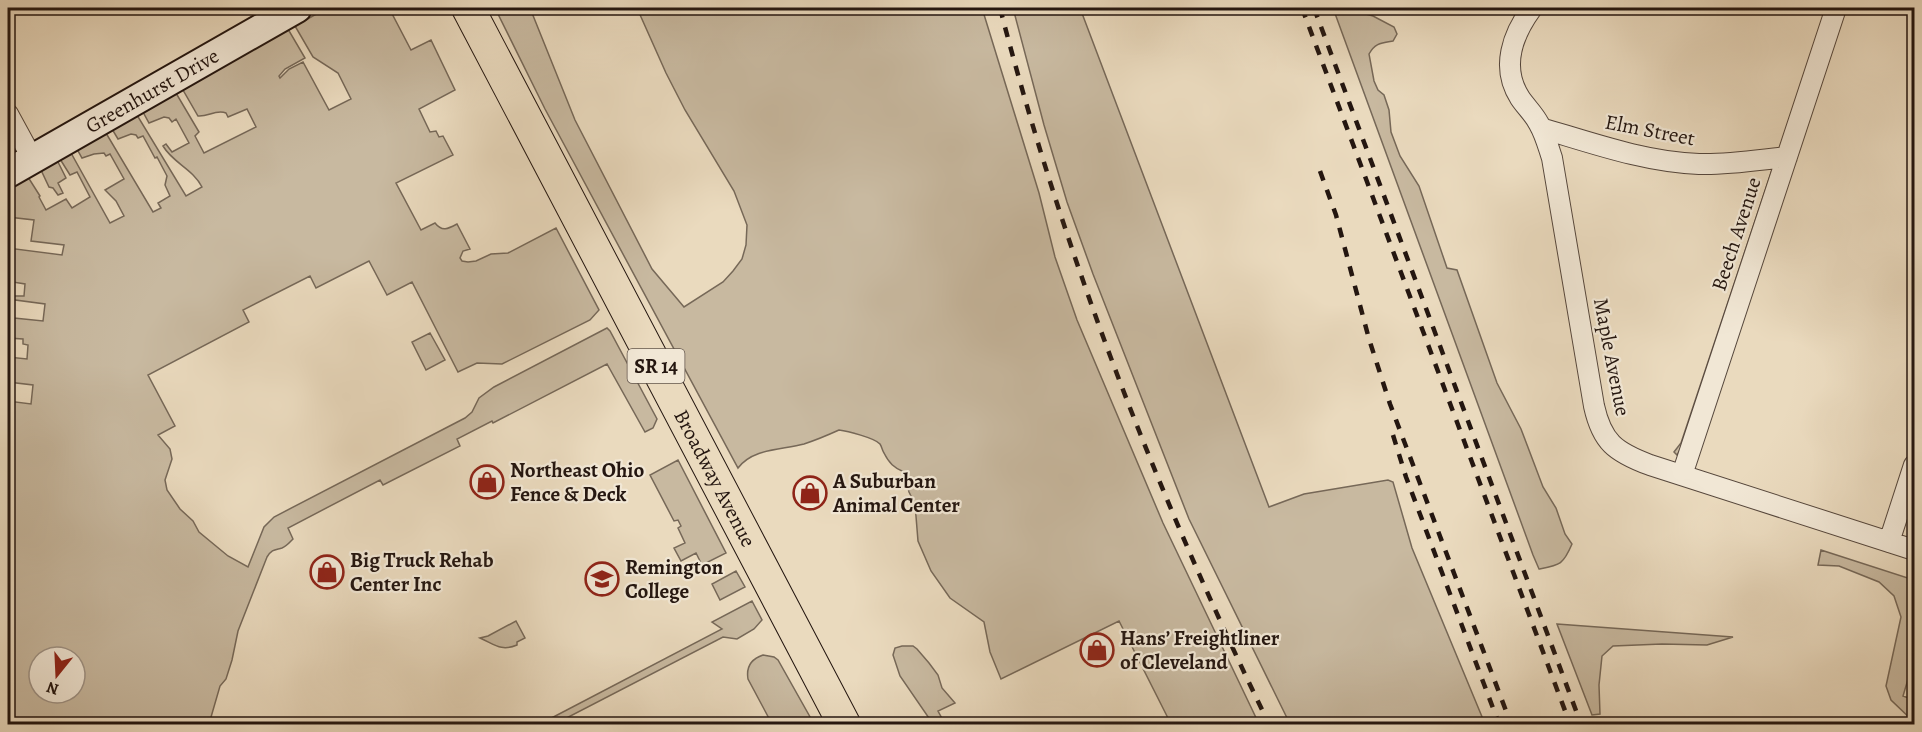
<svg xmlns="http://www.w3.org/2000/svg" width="1922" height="732" font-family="Alegreya,serif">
  <rect width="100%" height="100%" fill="#eadabe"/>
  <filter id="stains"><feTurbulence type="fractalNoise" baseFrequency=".00333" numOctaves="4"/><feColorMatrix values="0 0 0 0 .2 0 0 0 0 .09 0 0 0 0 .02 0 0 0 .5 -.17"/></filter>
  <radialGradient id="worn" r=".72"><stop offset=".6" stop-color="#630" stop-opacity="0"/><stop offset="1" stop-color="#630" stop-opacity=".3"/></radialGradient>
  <path fill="#c8b9a0" stroke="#766858" stroke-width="1.5" fill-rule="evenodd" d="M327,8H389L411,50L431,40L455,90L419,109L430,132L436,131L439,137L443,136L453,155L396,183L421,230L435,223C442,232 448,229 457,224L470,249L463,251L460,258L462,261L468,262L476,261L491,254L508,253L556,228L599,310L590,320L502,364L477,363L458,372L412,282L387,295L369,261L316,288L310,276L243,310L249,322L148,375L175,426L158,435L170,449L172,459L165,480L167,490L180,509L193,521L199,532L228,556L248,567L264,527L274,517L465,418L472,412L479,398L494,387L607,328L610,331L657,419L653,428L645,432L607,364L493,423L492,421L457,439L460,446L383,485L380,480L288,528L293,539C290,542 287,546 282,548C275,550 272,549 267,557L238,631L232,660L226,679L220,686L209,724H8V401L31,404L33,385L8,382V357L27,359L28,345L23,344V339L8,338V315L14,318L43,321L45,304L8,299V294L12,291L11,296H24L25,284L13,282L8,291V248L62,255L64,245L31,241L34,220L8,217V189L28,177L40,196L39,197L46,210L66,199L72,208L90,197L77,172L70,175L60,159L71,153L110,223L124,216L116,201L105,190L124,179L110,154L106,156L104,153L94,154L82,158L77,149L106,133L153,212L161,208L158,203L170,196L165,185L167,176L157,157L155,158L143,136L138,138L136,135L131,134L118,139L112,129L137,115L186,196L202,187C193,169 173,163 163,146L166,144L172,152L189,143L176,119L172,122L169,118L164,117L149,123L143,112L176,93L199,132L195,136L204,153L256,127L247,109L228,117L226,113C216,109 208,117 198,116L183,90L288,29L305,58L285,69L279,76L280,78L289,69L303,62L329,110L351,99L338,73L313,57L295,26ZM39,657H75V693H39Z
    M495,8H530L575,120L652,269L684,307L723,282L733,271L742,259L746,245L747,225L734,191L685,110L666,73L637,8H982L1039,193L1055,257L1077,320L1163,523L1259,724H1171L1119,621L1001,679L990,652L984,622L950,598L931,571L918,541L915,504L909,492L904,472C894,468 889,463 884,453C882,450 882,447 880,444C875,438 847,431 839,430C828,435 816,440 804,444C782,450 753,448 738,468L545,109Z
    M1013,8H1080L1269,507L1304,494L1388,480L1393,482L1412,548L1485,724H1290L1189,519L1093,274L1067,202L1044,125Z
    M1333,8H1353L1359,12L1373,16L1394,27L1397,34L1393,41C1381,43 1375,43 1369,54L1374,81L1378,90L1384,95L1389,110L1391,132L1400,156L1419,186L1447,268L1457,270L1497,383L1521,429L1543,487L1556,508L1565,534L1572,544C1563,565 1560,565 1539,569L1533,555Z
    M57,160L66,178L58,183L63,193L58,195L53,188L49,187L41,170Z
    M1772,170V174L1681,448L1677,455L1674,452L1681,443Z
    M430,333L445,360L426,370L412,342Z
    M678,460L726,553L702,565L696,553L681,561L674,548L685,543L678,528L681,526L678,520L674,521L650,475Z
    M1821,550L1914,580V659L1903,696L1914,700V722L1891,700L1886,686L1901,617L1894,596L1879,582L1839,566L1818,565Z
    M736,571L745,587L720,600L712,584Z
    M752,601L762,620L754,629L737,639L723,637L555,724H540L722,629L712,622Z
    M516,621L525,638L517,642V645C501,652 494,644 480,638L488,636Z
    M1557,624L1733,637L1707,645L1662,644L1613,646L1602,656L1599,685L1600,714L1592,715Z
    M902,646H913L917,649L929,663L938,675L942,688L955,703L938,711L945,724H933L900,676L893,655L895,648Z
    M763,655L774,657L778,660L814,724H772L748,679C746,667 751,659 763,655Z"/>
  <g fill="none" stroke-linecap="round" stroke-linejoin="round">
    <defs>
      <path id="street" d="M1532,8C1513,34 1500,67 1520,98C1526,107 1534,114 1539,124C1545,134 1548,146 1552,158L1594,406C1602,442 1615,452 1650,465L1914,550
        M8,114L32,158
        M1541,128C1592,143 1645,162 1699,164C1728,165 1758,160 1787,157
        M1682,475L1836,8
        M1889,542L1914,465"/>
      <g id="secondary">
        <path id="s1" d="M8,173L297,8"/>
      </g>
      <g id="primary">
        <path id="s2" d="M468,8L844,724"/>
      </g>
    </defs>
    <use href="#street" stroke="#56473c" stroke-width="22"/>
    <use href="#secondary" stroke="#241610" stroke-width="32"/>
    <use href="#primary" stroke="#241610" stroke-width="34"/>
    <use href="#street" stroke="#f1e7d5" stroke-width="20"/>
    <use href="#secondary" stroke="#f1e7d5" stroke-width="28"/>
    <use href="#primary" stroke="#eadabe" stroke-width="32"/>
    <path stroke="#241610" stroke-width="4.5" stroke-dasharray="10 10" stroke-linecap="butt" d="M1000,8C1064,255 1157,495 1269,724
      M1302,8L1570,724
      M1314,8L1581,724
      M1320,171L1336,215L1369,339L1390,404L1511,724
      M1393,435L1406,477L1499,724"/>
  </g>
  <defs>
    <symbol id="shop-ring" viewBox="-11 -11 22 22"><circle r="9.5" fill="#f1e7d5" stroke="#8f2418" stroke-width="1.5"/><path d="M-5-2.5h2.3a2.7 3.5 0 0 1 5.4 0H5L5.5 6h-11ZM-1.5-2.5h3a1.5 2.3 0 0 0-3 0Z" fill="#8f2418"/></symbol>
    <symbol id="university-ring" viewBox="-11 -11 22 22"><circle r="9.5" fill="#f1e7d5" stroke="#8f2418" stroke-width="1.5"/><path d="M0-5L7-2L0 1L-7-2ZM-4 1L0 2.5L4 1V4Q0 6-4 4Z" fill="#8f2418"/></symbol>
  </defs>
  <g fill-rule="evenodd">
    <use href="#shop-ring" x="468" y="463" width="38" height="38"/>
    <use href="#shop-ring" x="791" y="474" width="38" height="38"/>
    <use href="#shop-ring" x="308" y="553" width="38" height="38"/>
    <use href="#university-ring" x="583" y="560" width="38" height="38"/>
    <use href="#shop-ring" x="1078" y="631" width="38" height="38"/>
  </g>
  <g text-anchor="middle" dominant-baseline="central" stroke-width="4.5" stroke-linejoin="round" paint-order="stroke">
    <rect fill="#f1e7d5" stroke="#62554b" stroke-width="1.5" x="627.5" y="349" width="57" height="34" rx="4.5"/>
    <g font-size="20" font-weight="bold" fill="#241610">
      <text x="656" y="366">SR 14</text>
    </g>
    <g font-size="21" fill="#241610" stroke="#f1e7d5">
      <text stroke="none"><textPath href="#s1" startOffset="166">Greenhurst Drive</textPath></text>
      <text transform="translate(1650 130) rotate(11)">Elm Street</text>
      <text transform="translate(1736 234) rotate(-72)">Beech Avenue</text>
      <text transform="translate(1612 357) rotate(79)">Maple Avenue</text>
      <text stroke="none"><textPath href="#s2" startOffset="531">Broadway Avenue</textPath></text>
    </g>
    <g font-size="21" font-weight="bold" fill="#241610" stroke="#f1e7d5" text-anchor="start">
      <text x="510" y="470">Northeast Ohio<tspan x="510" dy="24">Fence &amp; Deck</tspan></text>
      <text x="833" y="481">A Suburban<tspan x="833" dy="24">Animal Center</tspan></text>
      <text x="350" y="560">Big Truck Rehab<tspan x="350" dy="24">Center Inc</tspan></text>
      <text x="625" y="567">Remington<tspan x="625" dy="24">College</tspan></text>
      <text x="1120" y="638">Hans’ Freightliner<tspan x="1120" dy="24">of Cleveland</tspan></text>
    </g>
  </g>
  <rect width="1922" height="732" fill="none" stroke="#eadabe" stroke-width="30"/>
  <rect x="9" y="9" width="1904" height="714" fill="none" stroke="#241610" stroke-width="3"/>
  <rect x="15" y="15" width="1892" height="702" fill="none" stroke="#241610" stroke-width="1.5"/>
  <g transform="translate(57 675) rotate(198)"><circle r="28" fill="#f1e7d5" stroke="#9f9386" stroke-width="1.5"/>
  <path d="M0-4.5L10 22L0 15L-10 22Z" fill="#8f2418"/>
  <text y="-9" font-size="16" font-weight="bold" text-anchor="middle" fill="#241610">N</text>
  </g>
  <rect width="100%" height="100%" filter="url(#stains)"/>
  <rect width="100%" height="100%" fill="url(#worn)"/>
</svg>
